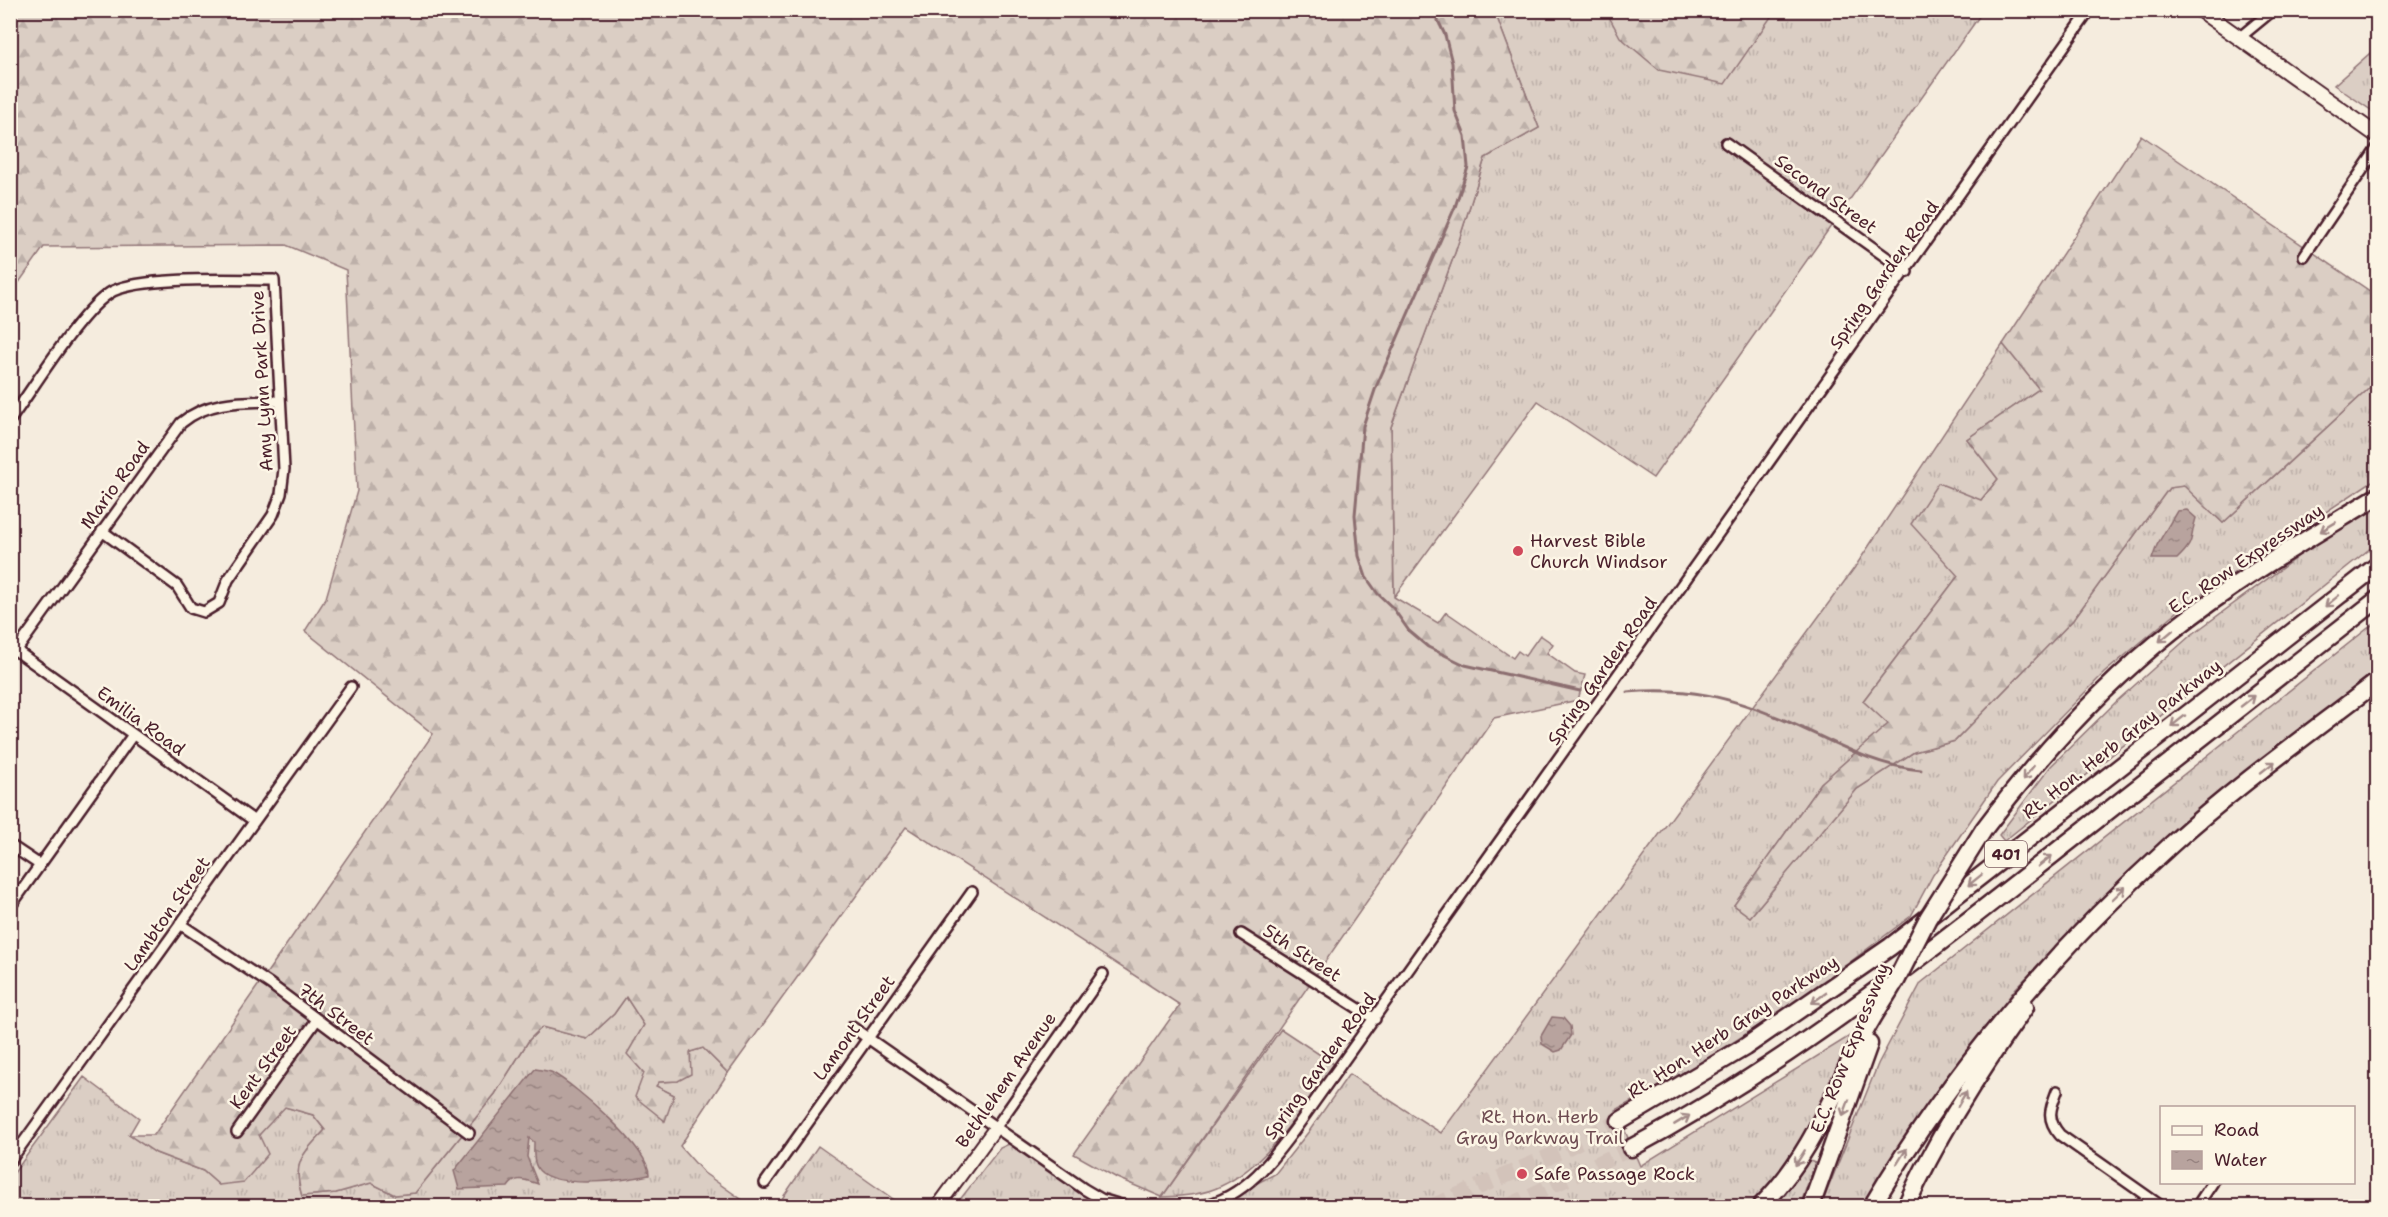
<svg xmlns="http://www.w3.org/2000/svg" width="2388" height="1217" font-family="'Shantell Sans',sans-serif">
  <defs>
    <pattern id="grass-tufts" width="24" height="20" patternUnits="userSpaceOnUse" patternTransform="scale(1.5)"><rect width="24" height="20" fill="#dbcec4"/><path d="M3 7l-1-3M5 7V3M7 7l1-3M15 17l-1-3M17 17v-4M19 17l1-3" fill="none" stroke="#bdb0a9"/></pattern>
    <pattern id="forest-firs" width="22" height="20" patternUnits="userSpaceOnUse" patternTransform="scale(1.5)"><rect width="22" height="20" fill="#dbcec4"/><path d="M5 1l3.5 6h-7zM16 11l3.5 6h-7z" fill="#bdb0a9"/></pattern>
    <pattern id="water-ripples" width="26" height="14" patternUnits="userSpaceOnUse" patternTransform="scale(1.5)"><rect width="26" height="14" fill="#b8a39e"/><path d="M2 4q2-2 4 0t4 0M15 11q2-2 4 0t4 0" fill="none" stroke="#988481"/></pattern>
  </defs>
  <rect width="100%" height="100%" fill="#f5ecde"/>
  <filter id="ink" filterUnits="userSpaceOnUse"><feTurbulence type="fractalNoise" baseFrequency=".0167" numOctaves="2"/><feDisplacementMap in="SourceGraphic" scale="12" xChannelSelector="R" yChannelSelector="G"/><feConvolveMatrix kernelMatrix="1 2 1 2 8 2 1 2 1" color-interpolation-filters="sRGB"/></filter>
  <g filter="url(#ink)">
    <path fill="url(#grass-tufts)" stroke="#927678" stroke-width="1.5" d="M1490,11H1983L1653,478L1538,401L1394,597L1391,427L1456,250L1485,158L1539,128L1496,15Z
      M2377,47V114L2334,85Z
      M2003,344L2039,389L1967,439L1998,479L1981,500L1958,576L1863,701L1889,724L1821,783L1734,905L1750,917L1857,789L1914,752L1955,741L2073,620L2169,488L2184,485L2223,523L2377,381V478L2184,606L2104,673L1997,782L1933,875L1911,916L1801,999L1699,1064L1616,1110L1640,1166L1853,1034L1805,1136L1786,1164L1749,1205L1213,1206L1275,1174L1310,1130L1349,1074L1441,1133L1855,567Z
      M2377,507V543L2004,841L1999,835L2051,766L2118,700L2190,636L2312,546Z
      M2377,621V669L2175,828L2016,988L1927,1106L1863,1206H1821L1878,1064L1921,983Z
      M626,997L644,1025L628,1054L644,1073L664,1121L674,1095L656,1086L659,1082L678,1081L690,1052L703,1048L728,1073L680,1146L704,1173L751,1206H11V1177L84,1077L139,1118L129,1135L156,1153L203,1171L219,1185L274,1116L285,1107L313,1115L325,1130C302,1155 292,1162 302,1196L336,1193L371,1183L395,1195L415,1193L495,1094L529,1040L542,1027L587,1039L614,1014Z
      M1281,1029L1334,1064C1302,1106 1271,1163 1221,1186C1204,1195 1181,1196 1162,1197Z
      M1009,1144L1094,1201L1108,1206H955L1000,1148Z
      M818,1146L903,1206H777Z
      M1807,1160L1815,1163L1800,1206H1770Z"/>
    <path fill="url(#forest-firs)" stroke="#927678" stroke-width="1.5" d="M11,11H1490L1496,15L1539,128L1485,158L1456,250L1391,427L1394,597L1438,623L1446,612L1513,658L1518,651L1525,656L1540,635L1553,644L1547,653L1575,673L1585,675L1578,700L1494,718L1162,1197L1117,1178L1074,1154L1180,1005L906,827L728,1073L703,1048L690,1052L691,1074L678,1081L659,1082L656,1086L674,1095L665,1121L635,1097L644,1073L627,1054L644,1025L626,997L614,1014L587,1039L542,1027L529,1040L495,1094L415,1193L395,1195L371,1183L336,1193L302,1196C292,1162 302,1155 325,1130L313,1115L285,1107L259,1135L268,1154L244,1182L219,1185L203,1171L156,1153L129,1135H154L433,734L305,631L326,598L357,491L346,270L286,245L44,247L11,294Z
      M1606,11H1775L1725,84L1659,70L1620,37Z
      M2141,135L2377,296V381L2223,523L2184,486L2169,488L2073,620L1955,741L1914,752L1857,789L1750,917L1734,905L1821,783L1888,724L1863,701L1958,576L1911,524L1938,483L1981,500L1998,479L1967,439L2039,389L2003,344Z"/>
    <path fill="url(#water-ripples)" stroke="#8c6e70" stroke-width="1.5" d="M2187,510L2196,518C2189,540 2196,541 2177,559H2152L2157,545L2177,511Z
      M1552,1017L1563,1018L1570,1026L1571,1035L1561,1050L1555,1052L1542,1044L1541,1036Z
      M535,1069C540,1070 548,1070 553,1073C576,1086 650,1149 649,1175C623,1181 563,1188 542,1173C532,1166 534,1152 534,1142L529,1138L527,1157L538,1184C525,1180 516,1175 508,1187L459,1189L454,1171Z"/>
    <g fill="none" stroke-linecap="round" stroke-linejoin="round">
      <path stroke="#8c6e70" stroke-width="3" d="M1433,10L1445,35L1452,63L1455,111L1465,136L1468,167L1455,207L1376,387L1363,426L1355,515L1359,556L1366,577L1378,594L1393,608L1409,631L1428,647L1465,665L1580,691
        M1627,692C1688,687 1728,696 1784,720C1829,739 1872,766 1921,770"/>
      <path stroke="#d3c3ba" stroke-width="16" stroke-dasharray="16 8" stroke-linecap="butt" d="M1433,1206L1542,1160L1620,1121
        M1509,1206L1631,1148"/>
      <defs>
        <path id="minor" d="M2239,38L2273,10
          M1726,143L1907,272
          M2304,256L2378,147
          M10,420C33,389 82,307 113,291C144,276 236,280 274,280L284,469L281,494L273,515L228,580L219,603L204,612L191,608L177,586L102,531
          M11,647L253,820
          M16,651L181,423C210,399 245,402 280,401
          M10,845L40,865
          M10,907L132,736
          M180,924L270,984L469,1133
          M1241,934L1375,1019
          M852,1027L1084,1189L1101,1199L1124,1206
          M2057,1091C2050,1109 2046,1119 2060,1135L2161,1206
          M996,1127L1103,974
          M237,1132L316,1021
          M10,1161L351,687
          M765,1183L972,892
          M1201,1206C1245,1198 1274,1158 1298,1125L2090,10
          M2197,1206L2213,1182"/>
        <path id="tertiary" d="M938,1206L996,1127"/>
        <path id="secondary" d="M2200,10L2378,136"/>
        <path id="motorway" d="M1984,829C2039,756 2100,688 2172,631C2236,580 2308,539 2378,496
          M1620,1121L1745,1047L1890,947L2378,565
          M1631,1148C1791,1062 1924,956 2066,844C2170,762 2274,681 2378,599
          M1761,1206C1808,1160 1832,1097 1861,1039C1870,1020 1883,1002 1894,983
          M1811,1206L1869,1044
          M1872,1206C1953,1069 2054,951 2172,844C2236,786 2309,734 2378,681
          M1906,1206C1938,1135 1979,1071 2025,1007"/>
      </defs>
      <use href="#minor" stroke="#4a1f2b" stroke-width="14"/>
      <use href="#tertiary" stroke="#4a1f2b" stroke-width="16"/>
      <use href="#secondary" stroke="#4a1f2b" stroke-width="18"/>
      <use href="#motorway" stroke="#4a1f2b" stroke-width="21"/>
      <use href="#minor" stroke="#fcf5e5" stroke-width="9"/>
      <use href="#tertiary" stroke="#fcf5e5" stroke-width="12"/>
      <use href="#secondary" stroke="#fcf5e5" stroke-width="14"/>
      <use href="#motorway" stroke="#fcf5e5" stroke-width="16"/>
      <defs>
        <path id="motorway-bridge" d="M1895,983L1928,918L1984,829"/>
      </defs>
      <use href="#motorway-bridge" stroke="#4a1f2b" stroke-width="21" stroke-linecap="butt"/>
      <use href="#motorway-bridge" stroke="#fcf5e5" stroke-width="16"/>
    </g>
    <defs><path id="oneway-shaft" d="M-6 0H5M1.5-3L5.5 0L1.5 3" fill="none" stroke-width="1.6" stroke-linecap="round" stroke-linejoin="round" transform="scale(1.5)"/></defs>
    <g stroke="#a38a88">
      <use href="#oneway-shaft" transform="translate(2328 527) rotate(149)"/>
      <use href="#oneway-shaft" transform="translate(2332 601) rotate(141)"/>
      <use href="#oneway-shaft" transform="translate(2166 636) rotate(140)"/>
      <use href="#oneway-shaft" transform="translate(2248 701) rotate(-38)"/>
      <use href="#oneway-shaft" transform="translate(2178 721) rotate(142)"/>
      <use href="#oneway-shaft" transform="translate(2268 767) rotate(-38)"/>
      <use href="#oneway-shaft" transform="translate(2028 773) rotate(129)"/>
      <use href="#oneway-shaft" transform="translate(2045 861) rotate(-38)"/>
      <use href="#oneway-shaft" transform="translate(1975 880) rotate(141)"/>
      <use href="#oneway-shaft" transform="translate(2119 893) rotate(-44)"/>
      <use href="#oneway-shaft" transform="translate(1819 998) rotate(145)"/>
      <use href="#oneway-shaft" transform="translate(1962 1099) rotate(-60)"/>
      <use href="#oneway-shaft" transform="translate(1846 1108) rotate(110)"/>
      <use href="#oneway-shaft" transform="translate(1682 1120) rotate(-31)"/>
      <use href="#oneway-shaft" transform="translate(1902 1156) rotate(-58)"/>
      <use href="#oneway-shaft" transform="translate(1800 1158) rotate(122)"/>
    </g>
  </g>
  <g fill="#d1495b" stroke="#fcf5e5" stroke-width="2">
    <circle cx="1518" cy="551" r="6"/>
    <circle cx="1522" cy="1174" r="6"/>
  </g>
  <g text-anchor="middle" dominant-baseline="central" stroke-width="5" stroke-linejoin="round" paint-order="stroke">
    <rect fill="#fcf5e5" stroke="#7f5f63" stroke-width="1.5" x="1985" y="841" width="42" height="26" rx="4.5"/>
    <g font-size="16" font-weight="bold" fill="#4a1f2b">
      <text x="2006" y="854">401</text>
    </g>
    <g font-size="18" fill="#4a1f2b" stroke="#fcf5e5">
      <text transform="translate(1826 194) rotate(36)">Second Street</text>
      <text transform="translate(1884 275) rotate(-55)">Spring Garden Road</text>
      <text transform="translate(262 381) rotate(-93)">Amy Lynn Park Drive</text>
      <text transform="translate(115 485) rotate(-54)">Mario Road</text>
      <text transform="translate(2246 559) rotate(-34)">E.C. Row Expressway</text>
      <text transform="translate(1602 671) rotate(-55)">Spring Garden Road</text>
      <text transform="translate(141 721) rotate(36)">Emilia Road</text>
      <text transform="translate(2122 739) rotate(-38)">Rt. Hon. Herb Gray Parkway</text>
      <text transform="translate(167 914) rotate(-55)">Lambton Street</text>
      <text transform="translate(1302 953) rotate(33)">5th Street</text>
      <text transform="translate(336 1014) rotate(37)">7th Street</text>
      <text transform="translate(1733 1027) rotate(-33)">Rt. Hon. Herb Gray Parkway</text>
      <text transform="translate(854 1028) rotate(-54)">Lamont Street</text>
      <text transform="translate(1850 1048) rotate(-68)">E.C. Row Expressway</text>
      <text transform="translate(1320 1066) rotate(-54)">Spring Garden Road</text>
      <text transform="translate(263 1067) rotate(-54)">Kent Street</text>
      <text transform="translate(1006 1080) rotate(-55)">Bethlehem Avenue</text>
    </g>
    <g font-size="18" fill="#4a1f2b" stroke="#fcf5e5" text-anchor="start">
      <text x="1530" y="541">Harvest Bible<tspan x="1530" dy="21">Church Windsor</tspan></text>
      <text x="1534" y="1174">Safe Passage Rock</text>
    </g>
    <g font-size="18" fill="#6e4b51" stroke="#fcf5e5">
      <text x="1540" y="1117">Rt. Hon. Herb<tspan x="1540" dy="21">Gray Parkway Trail</tspan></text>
    </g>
  </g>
  <rect width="2388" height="1217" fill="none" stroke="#fcf5e5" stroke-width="36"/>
  <rect x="18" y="18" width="2352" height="1181" fill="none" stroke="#4a1f2b" stroke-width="2" filter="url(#ink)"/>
  <rect x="2160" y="1106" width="195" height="78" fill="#fcf5e5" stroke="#b59f9b" stroke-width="1.5"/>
  <rect x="2172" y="1126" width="30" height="9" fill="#fcf5e5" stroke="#b59f9b" stroke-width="1.5"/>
  <text x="2214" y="1136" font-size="18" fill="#4a1f2b">Road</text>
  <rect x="2172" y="1151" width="30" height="18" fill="url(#water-ripples)" stroke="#b59f9b" stroke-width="1.5"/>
  <text x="2214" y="1166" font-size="18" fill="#4a1f2b">Water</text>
</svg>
